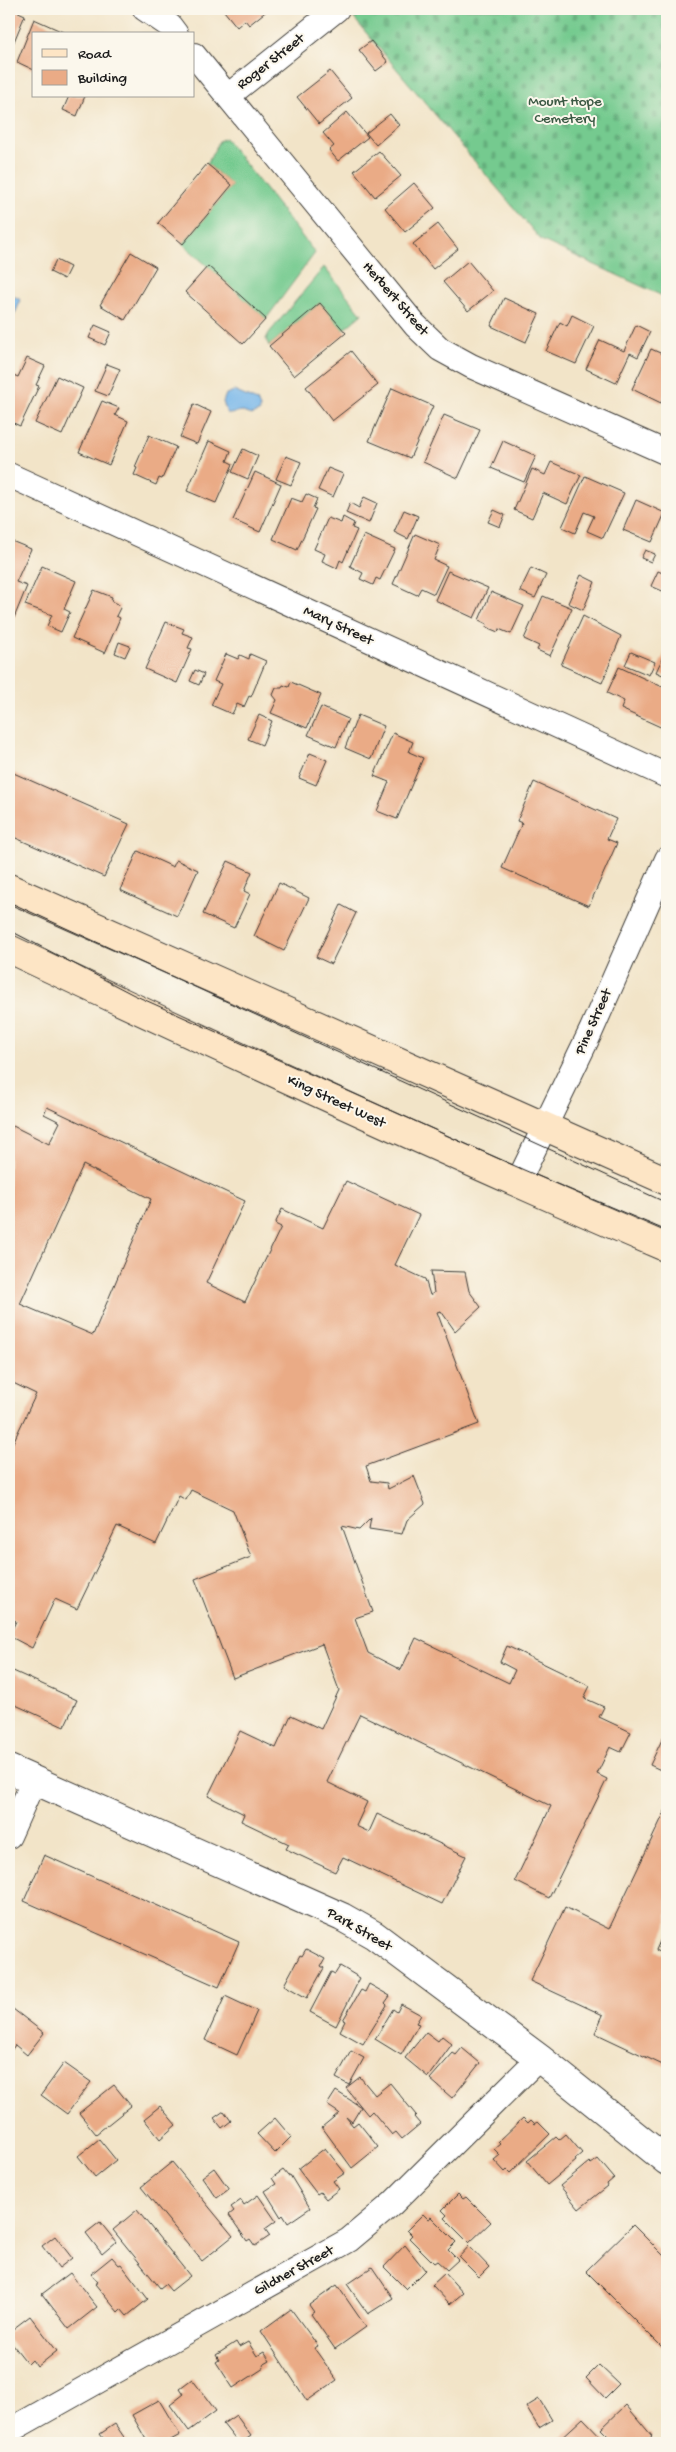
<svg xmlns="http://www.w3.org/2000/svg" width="676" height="2452" font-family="'Gochi Hand',sans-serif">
  <defs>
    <pattern id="cemetery-stones" width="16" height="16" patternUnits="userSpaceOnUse" patternTransform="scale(1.25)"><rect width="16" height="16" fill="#74ca8f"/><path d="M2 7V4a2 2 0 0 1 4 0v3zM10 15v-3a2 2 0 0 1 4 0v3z" fill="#64ad7b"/></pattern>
  </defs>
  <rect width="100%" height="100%" fill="#fbf7ec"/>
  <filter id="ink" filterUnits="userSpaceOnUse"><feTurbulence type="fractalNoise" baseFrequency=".02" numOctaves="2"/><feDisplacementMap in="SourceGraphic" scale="10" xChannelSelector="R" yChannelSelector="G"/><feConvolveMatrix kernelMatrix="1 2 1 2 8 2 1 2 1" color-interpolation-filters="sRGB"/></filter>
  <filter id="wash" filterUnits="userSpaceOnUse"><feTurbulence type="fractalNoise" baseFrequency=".0096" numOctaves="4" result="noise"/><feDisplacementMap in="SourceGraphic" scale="20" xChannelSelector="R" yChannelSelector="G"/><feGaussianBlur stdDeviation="1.12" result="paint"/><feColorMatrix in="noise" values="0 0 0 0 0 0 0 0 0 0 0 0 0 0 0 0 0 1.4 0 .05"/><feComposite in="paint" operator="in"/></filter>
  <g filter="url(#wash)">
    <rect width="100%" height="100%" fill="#f2e4c8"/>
    <path fill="#74ca8f" stroke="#487356" d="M225,138L315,253L266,319L183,244L232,185L207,164L219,141Z
      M324,267L362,314L343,330L320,303L269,346L266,339L269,333Z"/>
    <path fill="url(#cemetery-stones)" stroke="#487356" d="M359,9H667V298L541,240L352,16Z"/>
    <path fill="#74b5e9" stroke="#486882" d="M9,294L21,300L12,320L9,318Z
      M234,391L257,401L260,408L259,412L251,415L240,411L231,414L227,413L223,402L226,394Z"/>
    <g id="blocks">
      <path fill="#eaab86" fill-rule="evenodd" d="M9,9H15L14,10L25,15L13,44L9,42Z
        M227,9H269L249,25L245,20L237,27L224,11Z
        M34,19L63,32L62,34H34V70L17,62Z
        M371,41L388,62L376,71L359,50Z
        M330,71L352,98L319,124L297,97Z
        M69,96H85L77,116L63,110Z
        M347,112L368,137L338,161L329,150L334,146L323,133Z
        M390,114L399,125L376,145L366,133Z
        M379,151L401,176L375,197L354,171Z
        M207,164L232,185L183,244L158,223Z
        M414,183L435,208L405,232L385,208Z
        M438,224L458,249L433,269L413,244Z
        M131,252L156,267L125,320L100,305Z
        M56,260L70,267L64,279L50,272Z
        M468,261L493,291L468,311L443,282Z
        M208,266L266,319L243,344L185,292Z
        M504,298L539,314L526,342L491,326Z
        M320,303L346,333L294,376L269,346Z
        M572,315L594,326L576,364L546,351L560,322L567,326Z
        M95,325L111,332L105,345L89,338Z
        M636,325L650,332L638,357L630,353L616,383L586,369L600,340L624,351Z
        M651,349L667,356V390L661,403L632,389Z
        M351,351L378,385L332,421L306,387Z
        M27,358L45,366L36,385L39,386L20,426L9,421V373L18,377Z
        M107,364L120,369L108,396L95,391Z
        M57,376L83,388L62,435L35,423Z
        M392,388L433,406L410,458L369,441Z
        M102,401L119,408L115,415L128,421L109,465L79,452Z
        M194,404L211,412L197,444L180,437Z
        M444,415L480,430L458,478L423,462Z
        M149,435L176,447L162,479L159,478L156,485L134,475L137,468L135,467Z
        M209,441L231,451L227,461L233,464L216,503L187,491Z
        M503,441L536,456L524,482L491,468Z
        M243,449L258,456L248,479L232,472Z
        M286,456L301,462L291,485L276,479Z
        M551,462L581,475L567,504L543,493L532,518L514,510L532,469L545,475Z
        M328,468L343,474L333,497L318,490Z
        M255,472L281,484L260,532L233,520Z
        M585,476L624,493L603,538L587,531L594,516L584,512L575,533L562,527Z
        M306,494L317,499L313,508L316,509L297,550L273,539L291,498L302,502Z
        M364,497L377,503L369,523L346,513L350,503L359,508Z
        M636,500L665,513L652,542L623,530Z
        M404,510L418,516L408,539L394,532Z
        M494,510L505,515L500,527L488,522Z
        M343,517L354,523L352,528L357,530L343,562L340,560L337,568L322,561L325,554L314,549L328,518L341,523Z
        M415,534L440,545L434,560L447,566L434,594L421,588L417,595L393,584Z
        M364,535L395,549L380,580L376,578L373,585L360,579L363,573L350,566Z
        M9,540L31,549L16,582L27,586L14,618L9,616Z
        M645,550L655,554L651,562L641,558Z
        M42,566L76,581L64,609L70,612L61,632L47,626L52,615L25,605Z
        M531,568L546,575L535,598L520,591Z
        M448,571L488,588L474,618L435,600Z
        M658,571L667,575V593L651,586Z
        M581,575L595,582L583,610L568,603Z
        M94,590L112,597L111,601L121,606L116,616L120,618L105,653L72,638Z
        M491,592L524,606L511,634L499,629L498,632L486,627L487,624L479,620Z
        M543,596L572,608L550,656L537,650L539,646L524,639Z
        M583,616L621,636L602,683L561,665Z
        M166,622L184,629L182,633L193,637L188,648L192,649L177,683L145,669Z
        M119,642L130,646L125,657L115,653Z
        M667,648V677L656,672Z
        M631,652L655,662L649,675L625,665Z
        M226,654L238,659L240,655L249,659L250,654L266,661L251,697L249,696L244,707L237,704L232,714L211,705L221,684L214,681Z
        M619,667L667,689V730L621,709L624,701L607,693Z
        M195,670L204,674L199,685L190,681Z
        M291,682L321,695L307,728L271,713L277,700L273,695L276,688H282L283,685L289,687Z
        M321,707L348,719L336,747L308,735Z
        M259,715L272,721L262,745L248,739Z
        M358,715L384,726L371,759L345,748Z
        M393,733L413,742L409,752L423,758L397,819L377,811L389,782L374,776Z
        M310,753L327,760L316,785L299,778Z
        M9,771L129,824L104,877L9,835Z
        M534,782L616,819L607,839L617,843L589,906L502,868L522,823L517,821Z
        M138,851L173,867L176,860L198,870L177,916L120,890Z
        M228,861L252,872L244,891L250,894L234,928L203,914Z
        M279,883L309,898L284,951L254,936Z
        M341,905L356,913L331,964L316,957Z
        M47,1107L245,1201L206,1283L245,1302L281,1227L275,1224L282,1209L323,1228L346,1181L419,1215L395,1265L425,1279L430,1295L434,1293L431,1271L465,1272L469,1291L481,1307L455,1331L441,1311L437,1312L479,1424L366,1466L371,1481L387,1483L388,1489L414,1476L425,1504L407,1520L402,1534L369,1529L371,1518L359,1530L342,1526L373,1612L355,1618L368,1653L401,1670L416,1638L509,1683L515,1670L500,1662L507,1646L590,1686L584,1698L604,1707L599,1717L631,1732L621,1752L610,1747L597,1774L607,1779L549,1898L515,1881L551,1806L360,1714L327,1782L367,1802L356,1826L369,1832L377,1814L466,1856L442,1904L343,1857L335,1872L286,1849L289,1844L241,1821L244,1814L208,1796L240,1731L276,1748L291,1715L321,1729L339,1690L322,1644L233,1678L195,1579L251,1557L233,1510L191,1490L186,1500L179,1496L156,1544L117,1526L77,1609L55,1599L32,1648L9,1636L16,1621L9,1617V1451L36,1394L9,1381V1135L13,1126L49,1144L60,1122L44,1114ZM83,1165L151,1199L93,1335L20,1304Z
        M11,1670L77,1700L64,1727L9,1702V1675Z
        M667,1729V1773L650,1765Z
        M667,1807V1925L656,1950L667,1956V2067L595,2033L603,2015L530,1981L565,1907L609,1929Z
        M44,1855L239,1942L219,1987L24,1901Z
        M306,1949L325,1959L321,1966L324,1968L307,1998L284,1985L300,1955L302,1956Z
        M340,1966L360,1978L336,2026L310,2012L331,1972L335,1974Z
        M369,1984L390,1996L385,2003L387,2005L363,2044L340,2031L345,2021L343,2020L361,1990L365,1992Z
        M225,1996L257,2011L237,2055L205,2040Z
        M401,2004L421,2015L416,2023L419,2024L401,2055L375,2039L393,2009L397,2012Z
        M13,2009L44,2033L27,2055L15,2045L10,2052L9,2051V2015Z
        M426,2032L438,2041L442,2036L452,2044L428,2077L405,2058Z
        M462,2048L480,2063L452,2098L430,2079L453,2053L456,2055Z
        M351,2051L364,2058L349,2085L336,2078Z
        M64,2063L91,2082L67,2114L41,2095Z
        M360,2077L375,2095L390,2083L416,2115L414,2117L420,2124L402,2139L396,2132L392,2135L372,2111L368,2115L346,2088Z
        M114,2085L131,2106L96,2134L79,2113Z
        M336,2091L361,2107L352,2122L346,2117L353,2126L358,2122L378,2147L352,2168L322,2127L339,2113L327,2105Z
        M160,2106L176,2125L160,2139L144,2119Z
        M224,2111L231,2121L222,2128L214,2118Z
        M275,2118L291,2137L275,2153L257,2134Z
        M523,2118L528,2123L531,2120L535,2124L538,2122L550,2134L510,2173L507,2170L505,2172L494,2160L500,2155L494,2149L500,2144L498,2142Z
        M566,2134L582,2153L575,2159L576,2161L547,2185L527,2161L556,2137L559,2140Z
        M99,2139L116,2160L95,2177L78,2156Z
        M325,2148L345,2173L333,2181L339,2189L326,2199L320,2192L317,2194L298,2169Z
        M598,2159L614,2178L607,2184L608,2186L579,2209L560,2186L589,2162L591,2164Z
        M172,2162L233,2236L202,2261L141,2187Z
        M214,2168L229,2189L217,2198L202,2177Z
        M283,2170L288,2176L290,2175L310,2208L288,2223L283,2215L281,2217L265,2191L276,2184L272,2178Z
        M458,2194L463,2199L466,2197L491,2222L469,2243L444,2218L447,2215L442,2210Z
        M258,2195L276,2221L265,2229L270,2236L255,2246L250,2239L247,2241L229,2215L234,2211L231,2207L241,2200L244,2205Z
        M137,2210L190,2276L171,2291L165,2284L160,2288L113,2230Z
        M423,2214L428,2219L431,2217L456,2242L448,2250L458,2260L447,2270L437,2261L434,2263L409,2238L412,2235L407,2230Z
        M100,2222L116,2242L102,2254L86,2233Z
        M633,2225L667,2259V2352L586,2271Z
        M55,2236L72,2258L59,2268L42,2246Z
        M405,2245L425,2270L406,2289L384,2267Z
        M469,2246L489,2267L479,2277L459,2257Z
        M112,2257L119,2265L121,2264L148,2299L127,2316L121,2309L118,2312L95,2284L98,2282L91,2274Z
        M372,2267L393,2298L368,2314L347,2284Z
        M70,2273L97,2307L69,2329L42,2294Z
        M445,2273L463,2293L450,2304L432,2285Z
        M337,2285L366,2327L335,2349L311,2314L314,2312L309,2305Z
        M291,2309L318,2346L314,2348L337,2380L307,2401L261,2331Z
        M30,2316L57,2351L37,2367L32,2360L28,2364L9,2340V2332Z
        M236,2342L239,2347L248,2342L257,2356L264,2352L270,2361L263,2365L264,2368L233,2388L216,2362L219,2360L216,2355Z
        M599,2365L619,2384L605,2398L586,2378Z
        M192,2379L216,2411L189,2431L170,2405L184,2394L180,2388Z
        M539,2399L552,2420L539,2428L526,2407Z
        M159,2400L180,2435L165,2443H148L132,2415Z
        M626,2405L652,2436L644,2443H615L601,2429Z
        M236,2415L251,2436L241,2443H238L223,2424Z
        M583,2418L607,2443H560L558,2441Z
        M115,2424L128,2443H104L106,2442L100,2434Z"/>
    </g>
  </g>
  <g filter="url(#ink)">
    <use href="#blocks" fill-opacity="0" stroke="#3c3a36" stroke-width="1"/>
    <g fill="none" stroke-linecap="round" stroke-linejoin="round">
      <defs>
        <path id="minor" d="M145,9L170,26L176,34
          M194,55L415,325L440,349L471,366L667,453
          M228,96L337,9
          M9,475L667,776
          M517,1184L591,1031L667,859
          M9,1836L34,1780
          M9,2431L349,2240L392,2204L539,2058"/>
        <path id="tertiary" d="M9,1769L342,1917L374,1935L539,2058L667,2161"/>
        <path id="secondary" d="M9,888L667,1181
          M9,949C227,1052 445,1153 667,1248"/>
      </defs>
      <use href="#minor" stroke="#3c3a36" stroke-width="26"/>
      <use href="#tertiary" stroke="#3c3a36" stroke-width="30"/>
      <use href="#secondary" stroke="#3c3a36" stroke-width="30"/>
      <use href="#minor" stroke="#fff" stroke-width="24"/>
      <use href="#tertiary" stroke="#fff" stroke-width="28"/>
      <use href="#secondary" stroke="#fde5c5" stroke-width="28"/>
      <path stroke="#1c1c1c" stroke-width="1" d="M9,902L667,1203
        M9,930L134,995L524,1170L667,1231"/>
    </g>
  </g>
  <g text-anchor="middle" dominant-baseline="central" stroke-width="4" stroke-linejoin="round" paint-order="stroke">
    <g font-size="15" fill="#1c1c1c" stroke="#fbf7ec">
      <text transform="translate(271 62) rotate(-38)">Roger Street</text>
      <text transform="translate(395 299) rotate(49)">Herbert Street</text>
      <text transform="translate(338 626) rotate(25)">Mary Street</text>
      <text transform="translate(594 1022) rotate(-66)">Pine Street</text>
      <text transform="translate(336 1102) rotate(25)">King Street West</text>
      <text transform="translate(359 1930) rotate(30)">Park Street</text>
      <text transform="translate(294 2271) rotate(-29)">Gildner Street</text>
    </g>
    <g font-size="15" fill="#3b5944" stroke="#fbf7ec">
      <text x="565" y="102">Mount Hope<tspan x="565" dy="17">Cemetery</tspan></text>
    </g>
  </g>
  <rect width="676" height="2452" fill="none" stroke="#fbf7ec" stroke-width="30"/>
  <rect x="32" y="32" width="162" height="65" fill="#fbf7ec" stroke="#a29f99"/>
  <rect x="42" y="49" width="25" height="8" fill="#fde5c5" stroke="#a29f99"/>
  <text x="78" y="58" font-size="15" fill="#1c1c1c">Road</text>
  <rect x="42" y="70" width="25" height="15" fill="#eaab86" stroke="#a29f99"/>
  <text x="78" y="82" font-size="15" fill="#1c1c1c">Building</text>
</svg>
